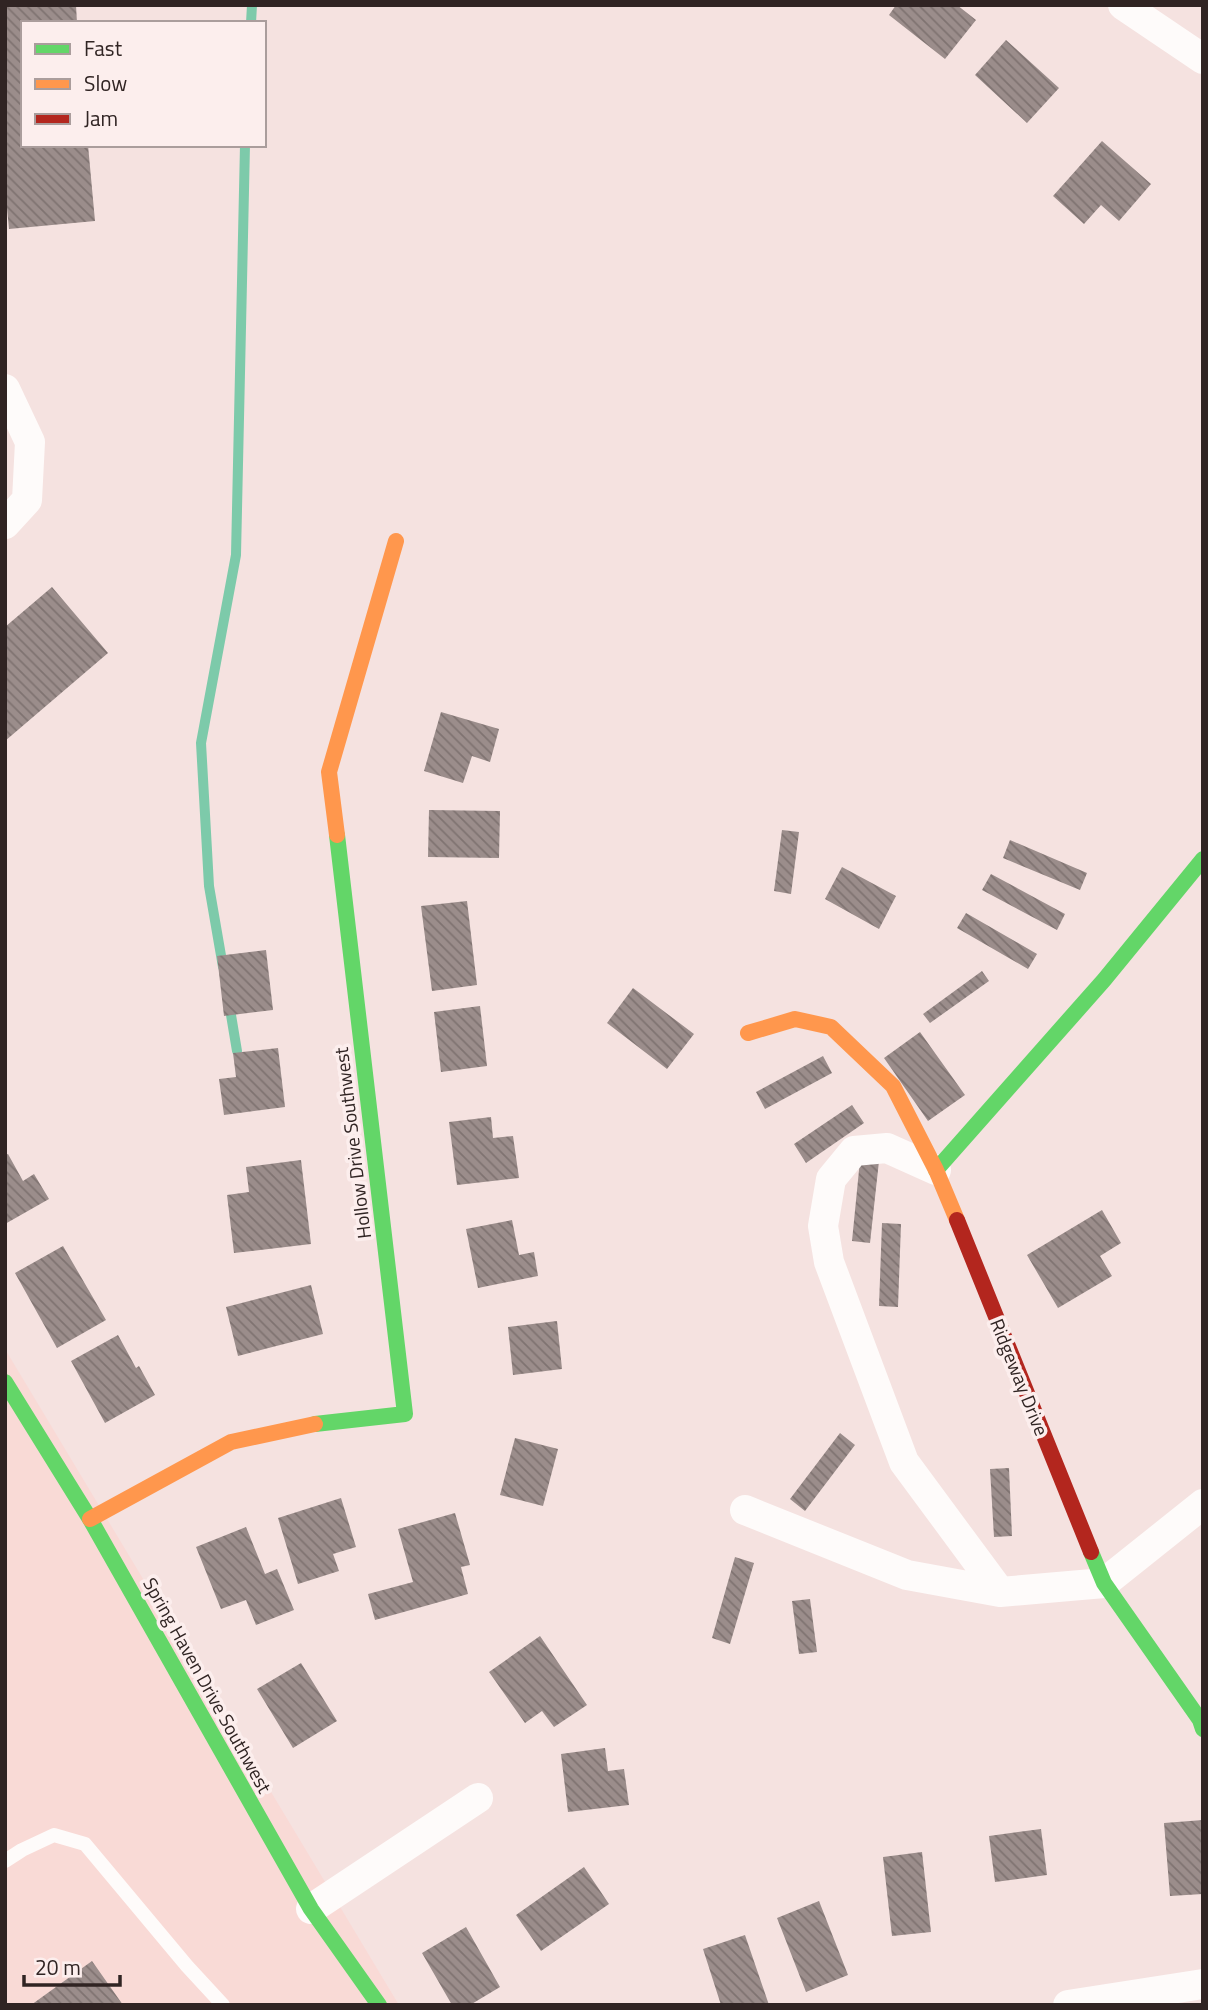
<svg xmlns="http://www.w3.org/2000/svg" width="1208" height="2010" font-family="'Titillium Web',sans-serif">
  <defs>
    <pattern id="building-back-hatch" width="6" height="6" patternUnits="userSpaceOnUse" patternTransform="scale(1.75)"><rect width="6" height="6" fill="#9b8d8b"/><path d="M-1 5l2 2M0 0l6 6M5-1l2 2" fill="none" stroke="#7f7371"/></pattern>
  </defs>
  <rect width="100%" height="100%" fill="#f5e2e0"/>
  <path fill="#f9dad6" d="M5,1349L399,2005H5Z"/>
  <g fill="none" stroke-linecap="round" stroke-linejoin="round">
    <path stroke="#7dcaaa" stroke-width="10" d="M251,23L252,5
      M223,967L209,886L201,743L236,555L245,145
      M229,1003L237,1051"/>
  </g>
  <path fill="url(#building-back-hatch)" d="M5,5H76L77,23H23V145H88L95,221L9,229L5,187Z
    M896,5H957L976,20L945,59L889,15Z
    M1006,40L1059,88L1027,123L975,75Z
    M1102,141L1151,184L1119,221L1101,205L1084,224L1053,196Z
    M52,587L108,653L5,741V627Z
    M441,712L499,729L490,762L472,756L463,783L424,771Z
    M429,810L500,811L499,858L428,857Z
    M782,830L799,832L791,894L774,891Z
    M1010,840L1087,873L1080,890L1003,858Z
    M842,867L896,896L879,929L825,899Z
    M991,874L1065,914L1057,930L982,890Z
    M467,901L477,985L432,991L421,906Z
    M966,913L1037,954L1028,969L957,928Z
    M266,950L273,1010L224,1016L217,956Z
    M982,971L989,981L930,1023L923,1014Z
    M633,988L694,1034L667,1069L607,1023Z
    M480,1006L487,1066L441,1072L434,1012Z
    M920,1032L965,1095L928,1121L884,1058Z
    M278,1048L285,1107L224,1115L219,1079L236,1077L233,1053Z
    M823,1056L832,1073L765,1109L756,1092Z
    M852,1105L864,1123L806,1163L794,1144Z
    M491,1117L493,1138L513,1136L519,1178L457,1185L449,1122Z
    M8,1154L23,1181L34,1174L49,1199L5,1224V1155Z
    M301,1160L311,1244L234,1253L227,1195L249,1192L246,1167Z
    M860,1160L879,1161L870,1243L852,1241Z
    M1102,1210L1121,1243L1100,1256L1112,1276L1058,1308L1027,1255Z
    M512,1220L519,1255L534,1252L538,1276L478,1288L466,1229Z
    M882,1223L901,1224L898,1307L879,1306Z
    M63,1246L106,1320L57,1348L15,1273Z
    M311,1285L323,1334L238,1356L226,1307Z
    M557,1321L562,1369L513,1375L508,1327Z
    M118,1335L136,1368L139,1366L155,1395L105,1423L71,1361Z
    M840,1433L855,1445L805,1511L790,1499Z
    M515,1438L558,1449L543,1506L500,1495Z
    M1009,1468L1012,1536L994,1537L990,1469Z
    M341,1498L356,1547L333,1554L339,1571L298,1584L278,1518Z
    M455,1513L470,1565L461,1567L468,1594L375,1620L368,1594L413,1582L398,1529Z
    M246,1527L265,1574L277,1569L294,1610L256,1625L246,1600L221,1609L196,1547Z
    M735,1557L754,1563L730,1644L712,1638Z
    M810,1599L817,1652L799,1654L792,1601Z
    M540,1636L587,1705L554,1727L542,1711L525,1723L489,1672Z
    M301,1663L337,1721L293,1748L257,1689Z
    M605,1748L608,1771L624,1769L629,1805L568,1812L561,1754Z
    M1203,1820V1894L1170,1896L1164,1823Z
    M1041,1829L1047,1875L995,1882L989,1836Z
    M922,1852L931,1932L892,1936L883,1857Z
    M584,1867L609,1904L541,1951L516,1915Z
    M819,1901L848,1975L806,1992L777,1918Z
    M466,1927L500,1987L470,2005H452L422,1953Z
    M745,1935L769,2005H721L703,1949Z
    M92,1961L123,2005H31Z"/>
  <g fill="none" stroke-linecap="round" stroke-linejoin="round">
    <path stroke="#fefbfa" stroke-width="14" d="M5,1861L22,1850L54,1835L85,1844L187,1966L223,2005"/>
    <path stroke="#fefbfa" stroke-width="30" d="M1123,5L1203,59
      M5,389L30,442L27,500L5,524
      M936,1170L887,1148L854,1151L831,1179L823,1226L829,1262L904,1462L1000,1592
      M745,1510L907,1575L1000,1592L1104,1583L1203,1504
      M311,1909L478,1798
      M1068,2005L1203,1984"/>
    <path stroke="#63d668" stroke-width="16" d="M936,1170L1104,980L1203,859
      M5,1382L90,1519L311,1909L379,2005
      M315,1424L405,1414L337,835
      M1091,1552L1104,1583L1200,1720L1203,1729"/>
    <path stroke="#ff974d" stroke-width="16" d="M337,835L329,772L396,541
      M748,1033L795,1019L831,1027L893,1086L936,1170L957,1220
      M90,1519L231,1442L315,1424"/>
    <path stroke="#b3261e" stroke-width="16" d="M957,1220L1091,1552"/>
  </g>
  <g text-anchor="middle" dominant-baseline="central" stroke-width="7" stroke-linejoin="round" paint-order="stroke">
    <g font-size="19" fill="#302423" stroke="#fceeed">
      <text transform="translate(352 1143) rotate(-97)">Hollow Drive Southwest</text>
      <text transform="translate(1020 1377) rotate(68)">Ridgeway Drive</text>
      <text transform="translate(208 1685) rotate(61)">Spring Haven Drive Southwest</text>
    </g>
  </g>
  <rect width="1208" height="2010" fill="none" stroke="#302423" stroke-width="14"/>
  <rect x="21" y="21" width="245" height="126" fill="#fceeed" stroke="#aa9d9c" stroke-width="2"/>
  <rect x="35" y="44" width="35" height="10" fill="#63d668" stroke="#aa9d9c" stroke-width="2"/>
  <text x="84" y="56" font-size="21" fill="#302423">Fast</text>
  <rect x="35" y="79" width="35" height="10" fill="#ff974d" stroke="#aa9d9c" stroke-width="2"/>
  <text x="84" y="91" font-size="21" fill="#302423">Slow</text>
  <rect x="35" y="114" width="35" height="10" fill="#b3261e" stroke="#aa9d9c" stroke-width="2"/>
  <text x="84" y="126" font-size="21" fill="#302423">Jam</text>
  <path d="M24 1975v10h96v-10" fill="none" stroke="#302423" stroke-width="3.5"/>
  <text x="35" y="1975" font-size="21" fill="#302423" stroke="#fceeed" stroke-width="5" paint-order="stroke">20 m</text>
</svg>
